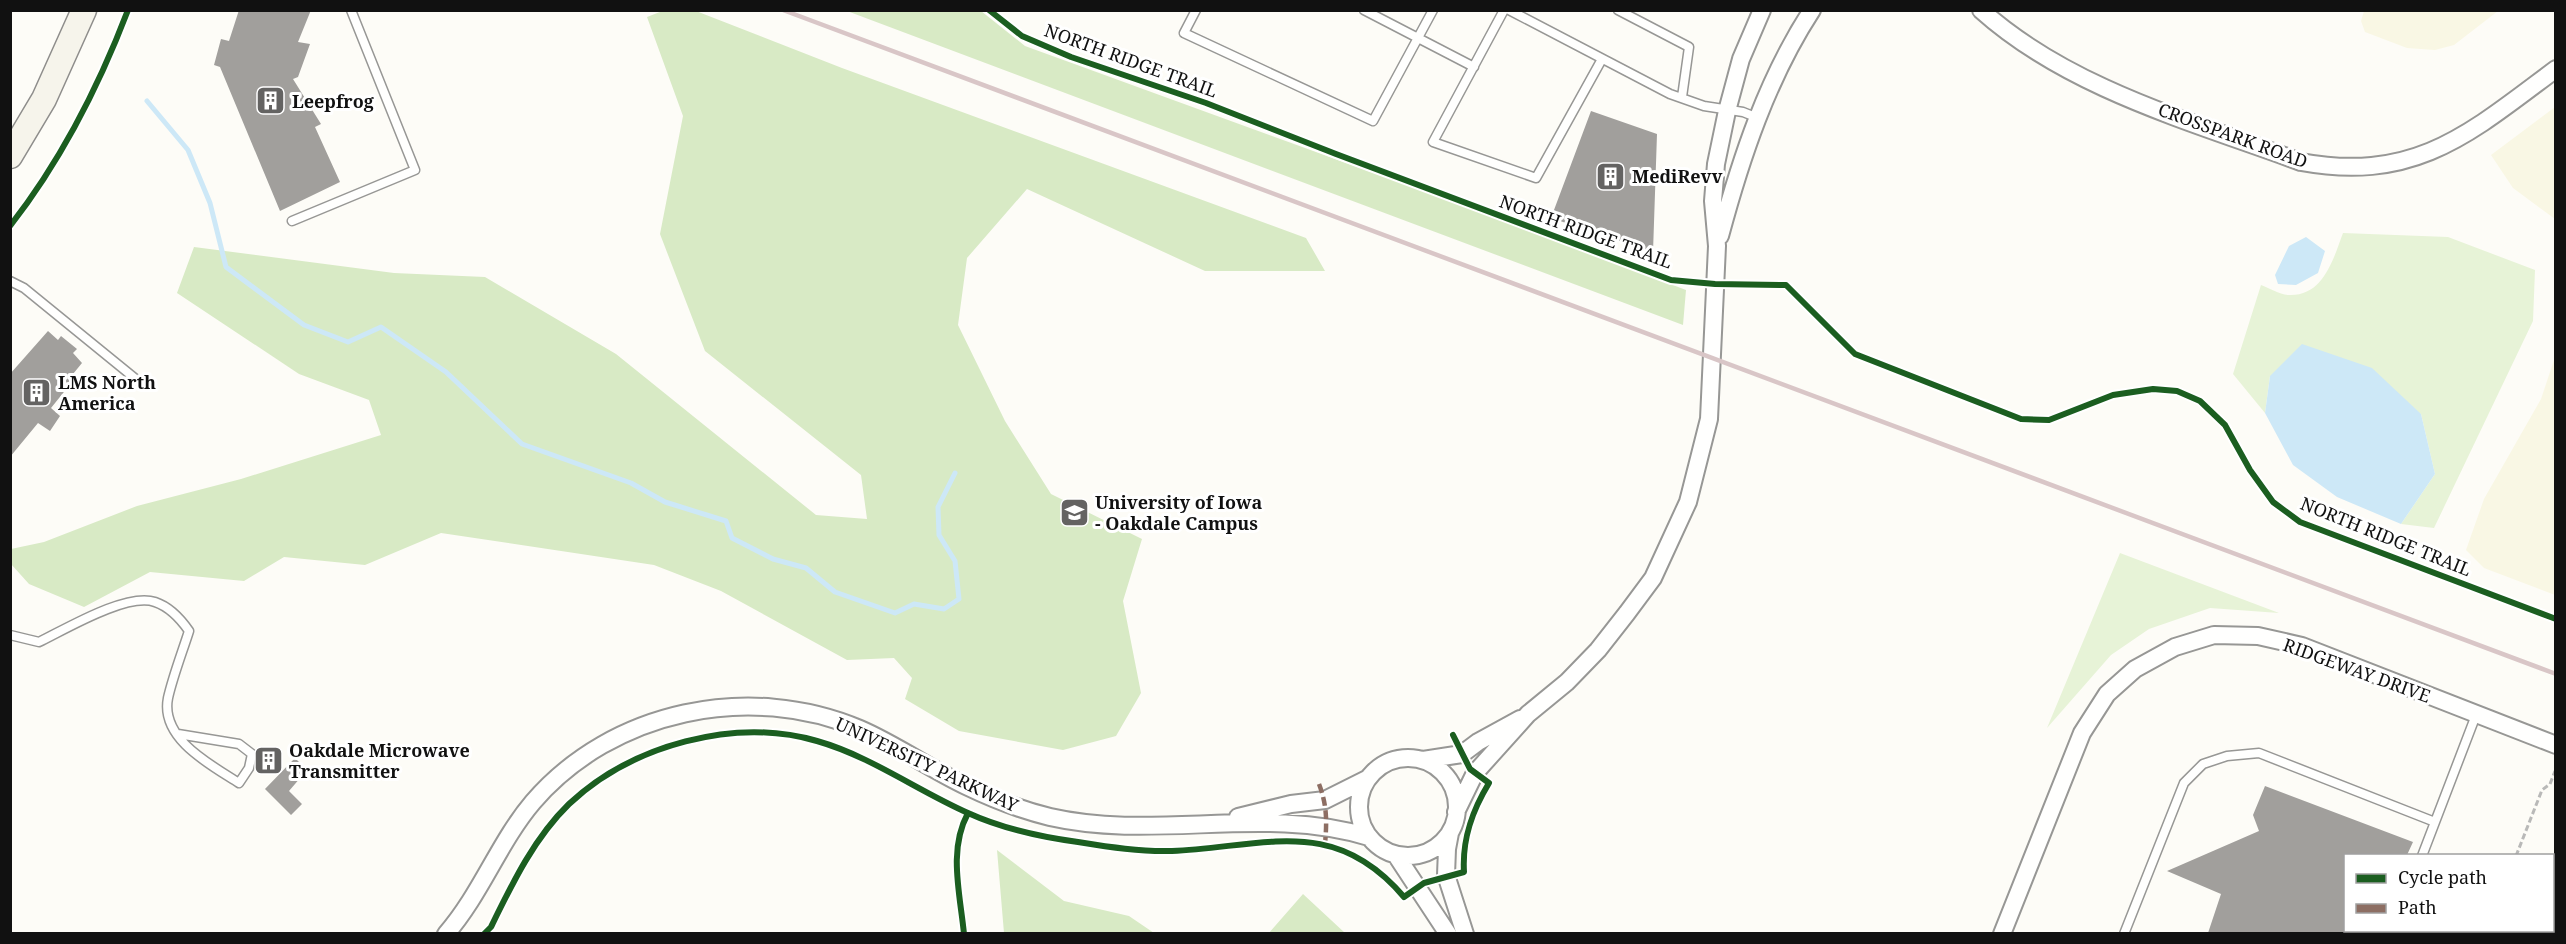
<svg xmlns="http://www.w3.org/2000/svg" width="2566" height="944" font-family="'Noto Serif',serif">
  <rect width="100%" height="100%" fill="#fdfcf7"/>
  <path fill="#f9f7e4" d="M2364,11V10L2498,11L2454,45L2435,50L2407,48L2365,32L2361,21Z
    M2555,107V219L2513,188L2491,155Z
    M2555,357V595L2484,568L2466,550L2484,499L2541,399Z"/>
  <path fill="#e7f3d7" d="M2343,233L2448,237L2535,270L2533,321L2434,528L2401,524L2435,474L2421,414L2270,376L2265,413L2233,374L2261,285C2269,288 2279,294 2288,295C2323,297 2333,260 2343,233Z
    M2120,553L2279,613L2210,608L2149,629L2111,655L2047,728Z"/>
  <path fill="#d8eac5" d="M665,10L696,11L842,68L1306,238L1325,271H1205L1027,189L967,258L958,325L1005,421L1051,494L1142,539L1123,601L1141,693L1116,736L1063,750L959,731L905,699L912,678L894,658L847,660L721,591L654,565L441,533L365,565L284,557L244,581L150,572L84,607L29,584L11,564V549L44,542L137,506L241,479L381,435L369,400L299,374L177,293L194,247L394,273L485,277L616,354L816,515L867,519L861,475L705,351L660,234L683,116L647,17Z
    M847,11H981L1025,46L1486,214L1686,290L1683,325Z
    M997,850L1064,901L1129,916L1154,933H1004Z
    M1303,894L1345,933H1269Z"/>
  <path fill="#cde8f7" d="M2306,237L2325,251L2318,273L2296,285L2278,284L2275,275L2289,246Z
    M2302,344L2372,368L2421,414L2435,474L2401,524L2337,497L2293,465L2265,413L2270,376Z"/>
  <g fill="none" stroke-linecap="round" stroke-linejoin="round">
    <path stroke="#cde8f7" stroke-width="5" d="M147,101L188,150L210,203L226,267L304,325L348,342L381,327L446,372L522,444L631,483L665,502L726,521L732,538L773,559L806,568L835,592L895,613L914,604L944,609L959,599L955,561L939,535L938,507L955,473"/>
  </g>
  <path fill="#a19f9c" d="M239,10H311L298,42L310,44L298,77L293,79L321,124L315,127L340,182L280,211L220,67L214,65L221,39L229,41Z
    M1591,111L1657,134L1653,252L1551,218Z
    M48,331L58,340L61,336L77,349L73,353L82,363L73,374L76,377L51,408L60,416L50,431L38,423L10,457V374Z
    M295,758L307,770L289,791L302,804L291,815L265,789Z
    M2265,786L2413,842L2407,855H2346V933H2208L2221,894L2167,871L2259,831L2253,815Z"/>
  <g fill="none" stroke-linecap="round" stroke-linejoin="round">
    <defs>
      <path id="lane" d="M1196,10L1184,33L1373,121L1433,10
        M1364,10L1474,67
        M1504,10L1433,142L1536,178L1602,59
        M1509,10L1670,94L1704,106L1743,112L1758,118
        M1618,10L1689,47L1682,97
        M292,221L415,170L351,10
        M10,281L24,288L137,380
        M10,635L39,642C64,630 127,592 155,602C170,607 180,618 189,631C182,653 173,676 168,698C160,739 211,765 239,783L249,768L252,754L239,744L178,734
        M2422,856L2476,715
        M2124,934L2184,783L2203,764L2227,756L2259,753L2435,822
        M2392,934L2393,930"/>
      <path id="street" d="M1981,10C2069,89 2193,122 2301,162C2416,183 2470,133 2556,69
        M1720,236C1741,158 1767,79 1812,10
        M1359 807a49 49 0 1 1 98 0a49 49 0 1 1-98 0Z
        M1423,760L1462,754L1478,742L1520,719
        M1456,812L1475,773L1528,714L1567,682L1598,650L1627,613L1653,578L1688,502L1709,419L1717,246L1713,201L1716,164L1727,111L1741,59L1762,10
        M1238,817L1291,804L1325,800L1367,779
        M1450,833L1447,849L1446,875L1465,934
        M1396,855L1448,934
        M446,934C481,894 499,842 533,802C612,710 750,682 860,729C897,745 930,769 966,786C993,799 1021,810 1050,817C1155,841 1265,805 1369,837
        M2002,934L2082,733L2107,694L2135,669L2175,647L2214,635L2258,636L2302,646L2556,745"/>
      <path id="secondary" d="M10,156L44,99L84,10"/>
    </defs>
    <use href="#lane" stroke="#979795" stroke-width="11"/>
    <use href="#street" stroke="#979795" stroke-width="20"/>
    <use href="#secondary" stroke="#8e8d8b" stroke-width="27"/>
    <path stroke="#b9b9b8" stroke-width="3" stroke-dasharray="6 3" stroke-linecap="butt" d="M2516,856L2542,790L2550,784L2555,771
      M2486,934L2487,930"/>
    <use href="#lane" stroke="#fffffe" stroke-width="8"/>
    <use href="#street" stroke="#fffffe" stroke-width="16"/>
    <use href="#secondary" stroke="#f6f4eb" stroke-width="24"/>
    <path stroke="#d9c6c7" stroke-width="4.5" d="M783,10L2556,674"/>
    <path stroke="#8d6e63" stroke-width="4.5" stroke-dasharray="9 4.5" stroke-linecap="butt" d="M1319,784C1327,805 1327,821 1325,844"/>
    <defs>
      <path id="cycleway" d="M989,10L1022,36L1071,57L1206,103L1336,154L1671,280L1715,284L1786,285L1855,354L2021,419L2049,420L2113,395L2153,389L2177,391L2200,401L2225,425L2250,470L2273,502L2300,522L2556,619
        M10,226C60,162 99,86 128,10
        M484,934L491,927C512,884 534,838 569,804C632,745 734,717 817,741C870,756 918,791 968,813C1003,829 1041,837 1078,842C1109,847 1141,852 1172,851C1264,847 1334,814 1404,897L1424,883L1464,872C1462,839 1472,811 1489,783L1470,769L1453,735
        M964,934C960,893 948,850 968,813"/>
    </defs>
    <use href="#cycleway" stroke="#fff" stroke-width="10"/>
    <use href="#cycleway" stroke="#1b5e20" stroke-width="6"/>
  </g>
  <defs>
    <symbol id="building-square" viewBox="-11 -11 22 22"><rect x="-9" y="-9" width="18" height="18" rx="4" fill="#646362" stroke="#fff"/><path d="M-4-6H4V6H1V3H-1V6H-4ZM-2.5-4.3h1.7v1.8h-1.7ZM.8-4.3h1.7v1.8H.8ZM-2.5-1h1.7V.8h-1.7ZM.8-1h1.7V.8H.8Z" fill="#fff"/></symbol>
    <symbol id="university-square" viewBox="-11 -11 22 22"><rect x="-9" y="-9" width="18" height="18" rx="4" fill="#646362" stroke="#fff"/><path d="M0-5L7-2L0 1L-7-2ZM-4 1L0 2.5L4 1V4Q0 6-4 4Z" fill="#fff"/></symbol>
  </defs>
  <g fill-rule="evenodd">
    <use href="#building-square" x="254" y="84" width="33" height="33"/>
    <use href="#building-square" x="1594" y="160" width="33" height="33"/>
    <use href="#building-square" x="20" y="376" width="33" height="33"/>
    <use href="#university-square" x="1058" y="496" width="33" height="33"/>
    <use href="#building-square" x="252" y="744" width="33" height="33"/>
  </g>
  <g text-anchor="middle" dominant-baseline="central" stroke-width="6" stroke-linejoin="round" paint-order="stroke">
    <g font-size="18" fill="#111" stroke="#fff">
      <text transform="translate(1131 60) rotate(20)">NORTH RIDGE TRAIL</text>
      <text transform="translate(2233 135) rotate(20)">CROSSPARK ROAD</text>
      <text transform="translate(1586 231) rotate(20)">NORTH RIDGE TRAIL</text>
      <text transform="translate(2386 536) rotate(22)">NORTH RIDGE TRAIL</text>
      <text transform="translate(2357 670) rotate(20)">RIDGEWAY DRIVE</text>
      <text transform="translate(927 764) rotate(25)">UNIVERSITY PARKWAY</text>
    </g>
    <g font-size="18" font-weight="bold" fill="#111" stroke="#fff" text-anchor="start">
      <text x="292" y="101">Leepfrog</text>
      <text x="1632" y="176">MediRevv</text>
      <text x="58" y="382">LMS North<tspan x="58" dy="21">America</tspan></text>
      <text x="1095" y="502">University of Iowa<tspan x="1095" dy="21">- Oakdale Campus</tspan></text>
      <text x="289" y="750">Oakdale Microwave<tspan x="289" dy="21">Transmitter</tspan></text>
    </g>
  </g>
  <rect width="2566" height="944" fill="none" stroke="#111111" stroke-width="24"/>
  <rect x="2344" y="854" width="210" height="78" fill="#ffffff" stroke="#a0a0a0" stroke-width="1.5"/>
  <rect x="2356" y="874" width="30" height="9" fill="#1b5e20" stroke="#a0a0a0" stroke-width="1.5"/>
  <text x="2398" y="884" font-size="18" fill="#111111">Cycle path</text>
  <rect x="2356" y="904" width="30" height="9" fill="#8d6e63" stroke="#a0a0a0" stroke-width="1.5"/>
  <text x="2398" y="914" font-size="18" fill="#111111">Path</text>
</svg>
